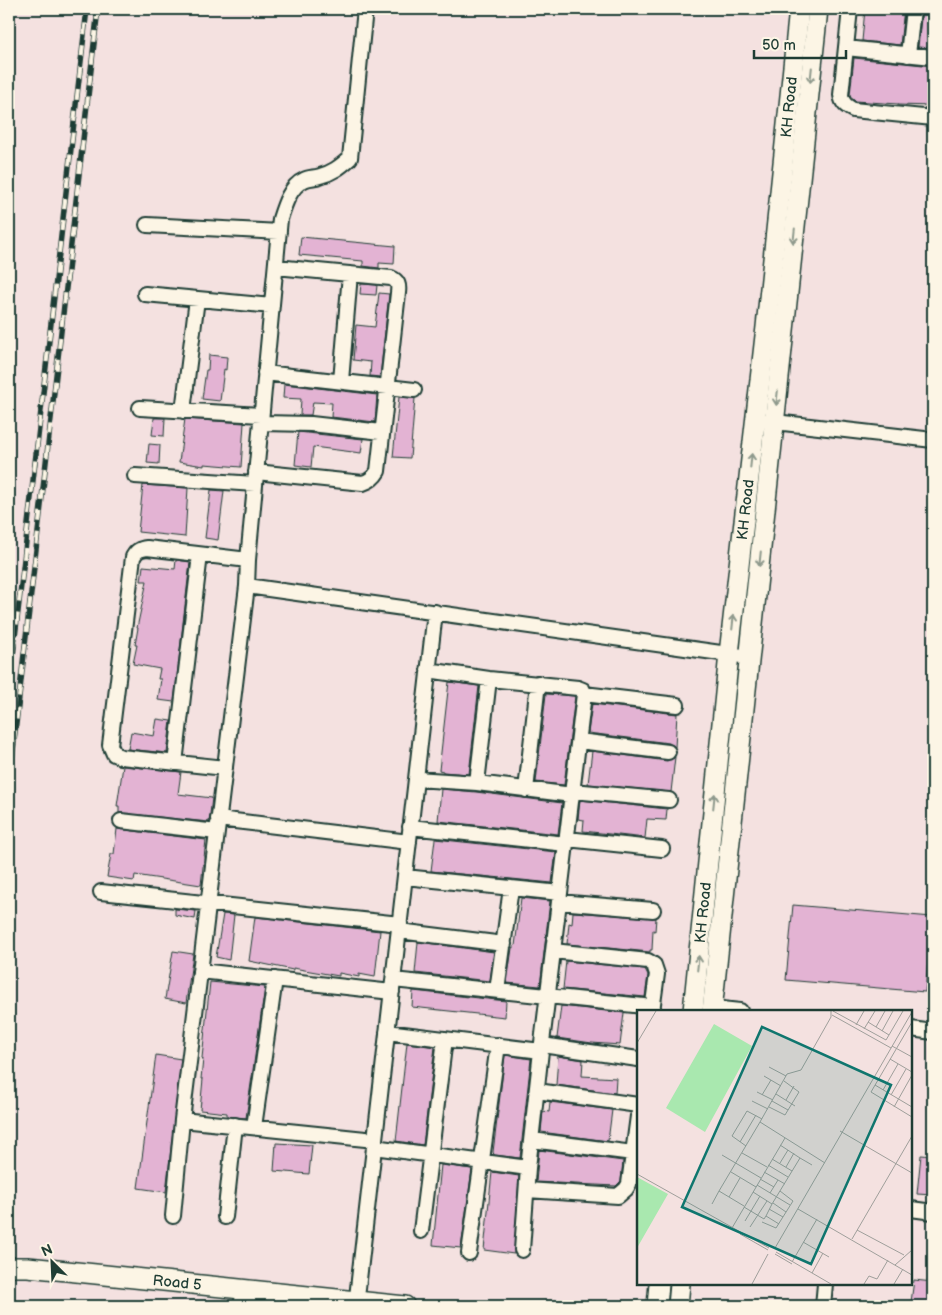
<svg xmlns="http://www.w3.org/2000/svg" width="942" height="1315" font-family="'Balsamiq Sans',sans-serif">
  <rect width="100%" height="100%" fill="#f4e1e0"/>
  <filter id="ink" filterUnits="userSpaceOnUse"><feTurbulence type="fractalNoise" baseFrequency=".02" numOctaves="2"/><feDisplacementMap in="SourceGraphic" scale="10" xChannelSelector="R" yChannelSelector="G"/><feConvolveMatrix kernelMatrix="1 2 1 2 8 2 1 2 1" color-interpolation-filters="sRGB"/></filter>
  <g filter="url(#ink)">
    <path fill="#efd3dc" d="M9,9H16L9,75Z"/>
    <path fill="#e3b3d3" stroke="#1f3d34" d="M865,9H904L900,45L862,41Z
      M922,9H933V48L918,47Z
      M854,58L933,66V106L898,105V104L855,101L850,95Z
      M301,237L395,246L394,264L379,263V268L363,266V261L299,255Z
      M361,284L377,285L376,295L360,294Z
      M379,293L389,294L380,377L370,376L371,362L353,360L356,325L375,327Z
      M209,355L227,357L226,370L224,369L220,401L202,399L206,370H208Z
      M284,384L377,395L375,422L331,417L332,403L313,402L311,415H300L301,399L283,398Z
      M399,397L415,398L410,458L393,457Z
      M154,418H165L164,436L152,435Z
      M185,419L244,423L241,467L204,464V466L179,462Z
      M298,432L363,439L361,453L313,447L311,467L295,465Z
      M149,444L160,445L159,464L147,463Z
      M143,485L188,488L185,537L138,532Z
      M211,490L224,491L218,540L205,538Z
      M176,560L190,562L174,702L158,700L161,679H158L160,669L133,664L137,645H135L138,628H137L147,581H141L143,566L175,569Z
      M449,682L479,686L469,774L443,772V771L439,770Z
      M546,694L575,696L564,785L536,782Z
      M592,704L677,714L675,747L669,743L588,733Z
      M157,719L171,721L167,753L128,749L131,732L154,736Z
      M592,751L667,761L675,757L671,792L588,784Z
      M123,766L181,772L178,794L212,798L209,822L119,813V806H117Z
      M441,789L476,792L562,803L558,834L438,821Z
      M580,800L667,809L666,820L647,819L645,838L583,831L584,820L578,819Z
      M117,829L206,840L201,885L135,875L134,881L107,877L111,854H114Z
      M435,839L556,852L552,883L431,871Z
      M521,898L550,901L540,986L507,983L512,948L515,946Z
      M793,905L932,917L925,992L786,980Z
      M175,909L196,911L195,919L175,915Z
      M573,912L656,918L655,931L653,930L652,950H650V952L567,944L569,923L572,924Z
      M223,914L234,915L229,960L216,957Z
      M255,917L380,931L375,977L359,974V977L339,973V976L293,968V970L249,961Z
      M418,942L494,952L490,981L415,973Z
      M173,951L193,954L186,1003L165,999Z
      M566,961L645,969L648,975L645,997L563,989Z
      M210,982L265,987L246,1118L227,1116V1113L200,1110L203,1079H201L203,1059L202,1058Z
      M413,991L506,1001L505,1017L412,1007Z
      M561,1006L624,1013L620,1045L592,1043L557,1038Z
      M407,1043L435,1047L423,1145L396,1141Z
      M156,1055L181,1059L166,1192L138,1188Z
      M505,1055L531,1059L520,1158L494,1155L493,1152Z
      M558,1056L583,1060L582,1076L616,1078L615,1093L556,1085Z
      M550,1102L612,1110L608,1141L541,1132L543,1111L549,1112Z
      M276,1143L312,1145L309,1174L274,1171Z
      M539,1150L623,1161L621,1181L616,1186L536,1182Z
      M921,1155L933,1156V1195L917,1194Z
      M441,1165L472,1169L461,1248L433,1245Z
      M492,1172L519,1176L514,1254L484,1250Z
      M914,1280L933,1282V1304L911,1302Z"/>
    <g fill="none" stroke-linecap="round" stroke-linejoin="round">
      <defs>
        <path id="street" d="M365,9L350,158C340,167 332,173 320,176C315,178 309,177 304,180C290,186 284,206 280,219L248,560L247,586L749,657
          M850,9L841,95C842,103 846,106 853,110L933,118
          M846,48L933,57
          M908,55L913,9
          M147,225L279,232
          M145,294L272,306
          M265,373L414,390
          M341,381L350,274
          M140,408L261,415
          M183,411L197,299
          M766,421L933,440
          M262,423L311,424L382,432
          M256,472L363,483C370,481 374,478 378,471L398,293C399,285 398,281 391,278L276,267
          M135,476L255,484
          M428,670L489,679L578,688L583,690L584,694
          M579,741L668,752
          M175,763L200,555
          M225,768L121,757L114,754L110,745L133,557C137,550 140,549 147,548L248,560
          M416,779L477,783L572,795
          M477,783L489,679
          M526,790L538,683
          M573,791L669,800
          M218,819L409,842
          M121,821L217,832
          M410,827L566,844
          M567,839L662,849
          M405,877L560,893
          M101,892L400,924
          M559,902L653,910
          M399,931L504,944
          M553,951L648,961L654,965L657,974L652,1011
          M200,971L392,992
          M393,980L653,1007
          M497,991L511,888
          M712,1008L740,1011
          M911,1029L933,1032
          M542,1045L638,1059
          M541,1051L584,694L677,705
          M537,1091L638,1105
          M182,1120L247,586
          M254,1127L275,979
          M532,1140L633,1153
          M374,1147L528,1168L541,1051L387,1032
          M527,1190L618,1196L626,1189L629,1184L638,1116
          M911,1209L933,1212
          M173,1216L182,1120L375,1140
          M225,1217L235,1125
          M421,1231L445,1039
          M522,1250L528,1168
          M469,1253L498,1045
          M356,1306L435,612
          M823,1306L825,1284"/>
        <g id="secondary">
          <path id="s1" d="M693,1011L729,654L766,327L799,9"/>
          <path d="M712,1011L818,9"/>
          <path id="s2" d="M9,1267H28L405,1306"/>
          <path d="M244,1302L277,1306"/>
          <path d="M657,1306L659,1284"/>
          <path d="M678,1306L680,1284"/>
        </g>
      </defs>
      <use href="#street" stroke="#1f3d34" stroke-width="18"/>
      <use href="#secondary" stroke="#1f3d34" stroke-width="22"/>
      <use href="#street" stroke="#fcf5e5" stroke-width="14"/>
      <use href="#secondary" stroke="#fcf5e5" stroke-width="19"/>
      <defs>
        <path id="rail" d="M9,690L87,9
          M9,785L98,9"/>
      </defs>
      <use href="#rail" stroke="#1f3d34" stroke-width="5.5"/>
      <use href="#rail" stroke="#fcf5e5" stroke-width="4" stroke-dasharray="11" stroke-linecap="butt"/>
    </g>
    <defs><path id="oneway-shaft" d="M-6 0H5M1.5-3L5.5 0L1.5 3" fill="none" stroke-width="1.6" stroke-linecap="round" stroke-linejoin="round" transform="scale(1.25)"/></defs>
    <g stroke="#8e998c">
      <use href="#oneway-shaft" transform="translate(811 75) rotate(96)"/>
      <use href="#oneway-shaft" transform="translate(794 236) rotate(96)"/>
      <use href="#oneway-shaft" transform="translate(777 398) rotate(96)"/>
      <use href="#oneway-shaft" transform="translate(751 461) rotate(-84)"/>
      <use href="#oneway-shaft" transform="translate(760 559) rotate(96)"/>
      <use href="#oneway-shaft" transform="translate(733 622) rotate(-84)"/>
      <use href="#oneway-shaft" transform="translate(714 801) rotate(-84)"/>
      <use href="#oneway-shaft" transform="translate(698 963) rotate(-84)"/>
    </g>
  </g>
  <g text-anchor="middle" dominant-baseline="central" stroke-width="5" stroke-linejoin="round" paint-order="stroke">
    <g font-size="15" fill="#1f3d34" stroke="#fcf5e5">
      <text stroke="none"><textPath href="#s1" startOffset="909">KH Road</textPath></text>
      <text stroke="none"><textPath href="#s1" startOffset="504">KH Road</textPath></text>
      <text stroke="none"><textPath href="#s1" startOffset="99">KH Road</textPath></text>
      <text stroke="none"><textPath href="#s2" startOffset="169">Road 5</textPath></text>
    </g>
  </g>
  <g transform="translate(637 1010)">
    <rect width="275" height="275" fill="#f4e1e0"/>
    <path d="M77,14L115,36L68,122L29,98ZM0,167L31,184L0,238Z" fill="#a9e8af"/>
    <path fill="none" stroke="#9f9f9b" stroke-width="1" d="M196,1L249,30L252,25L231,12M195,5L254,38M275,12L234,82L275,107M219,15L227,1M239,17L248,1M227,19L238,1M245,21L256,1M252,25L266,1M0,33L19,1M255,36L275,47M253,49L275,62M132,57L149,66M127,66L144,76M238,75L275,97M246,80L261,54M120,82L136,90M139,84L158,96M125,85L134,70M254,85L269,59M149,90L157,76M115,91L131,99M135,91L151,100M132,97L148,105L162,82L147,71M257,97L275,65M203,121L275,163M103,132L119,105M143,135L163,148M109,136L95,126L110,101L125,109M105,143L130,157M85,145L124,168M135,149L155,161M143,153L151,140M188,153L123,112L150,64L164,60L194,7V1M131,155L151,167M149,157L157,143M94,162L119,177M127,162L148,174M0,164L132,238M123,169L137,177M120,175L153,195M82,181L123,112M133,183L141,170M92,187L103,168M136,193L149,202M75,194L82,181L107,196M135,194L163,148L175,155M107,197L127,209L129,206L135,194L116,182M132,199L146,207M161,199L275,265M129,206L142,214M108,211L123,186M125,212L139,218L156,191L143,181M113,217L130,191M95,218L148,128M220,220L267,245M103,224L131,240M215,229L275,126M166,232L192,247M138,238L275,2M139,242L194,274M138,244L155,254M155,252L180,209M258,255L275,240M175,263L186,243M115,274L131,244M227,274L232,266L240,269L251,250M257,274L266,259"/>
    <path fill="#0f766e" fill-opacity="0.15" stroke="#0f766e" stroke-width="2.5" d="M125,17L254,75L174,254L45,197Z"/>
    <rect width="275" height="275" fill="none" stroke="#1f3d34" stroke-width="2.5"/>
  </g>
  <rect width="942" height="1315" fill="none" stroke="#fcf5e5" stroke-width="30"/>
  <rect x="15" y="15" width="912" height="1285" fill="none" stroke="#1f3d34" stroke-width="2" filter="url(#ink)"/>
  <g transform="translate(52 1262) rotate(336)" stroke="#fcf5e5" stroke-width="4" paint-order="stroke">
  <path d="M0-4L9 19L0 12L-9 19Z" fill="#1f3d34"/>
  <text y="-8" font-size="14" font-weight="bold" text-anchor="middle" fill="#1f3d34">N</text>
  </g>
  <path d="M754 50v8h92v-8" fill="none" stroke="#1f3d34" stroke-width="2.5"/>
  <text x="762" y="50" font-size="15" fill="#1f3d34" stroke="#fcf5e5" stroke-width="4" paint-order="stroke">50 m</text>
</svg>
